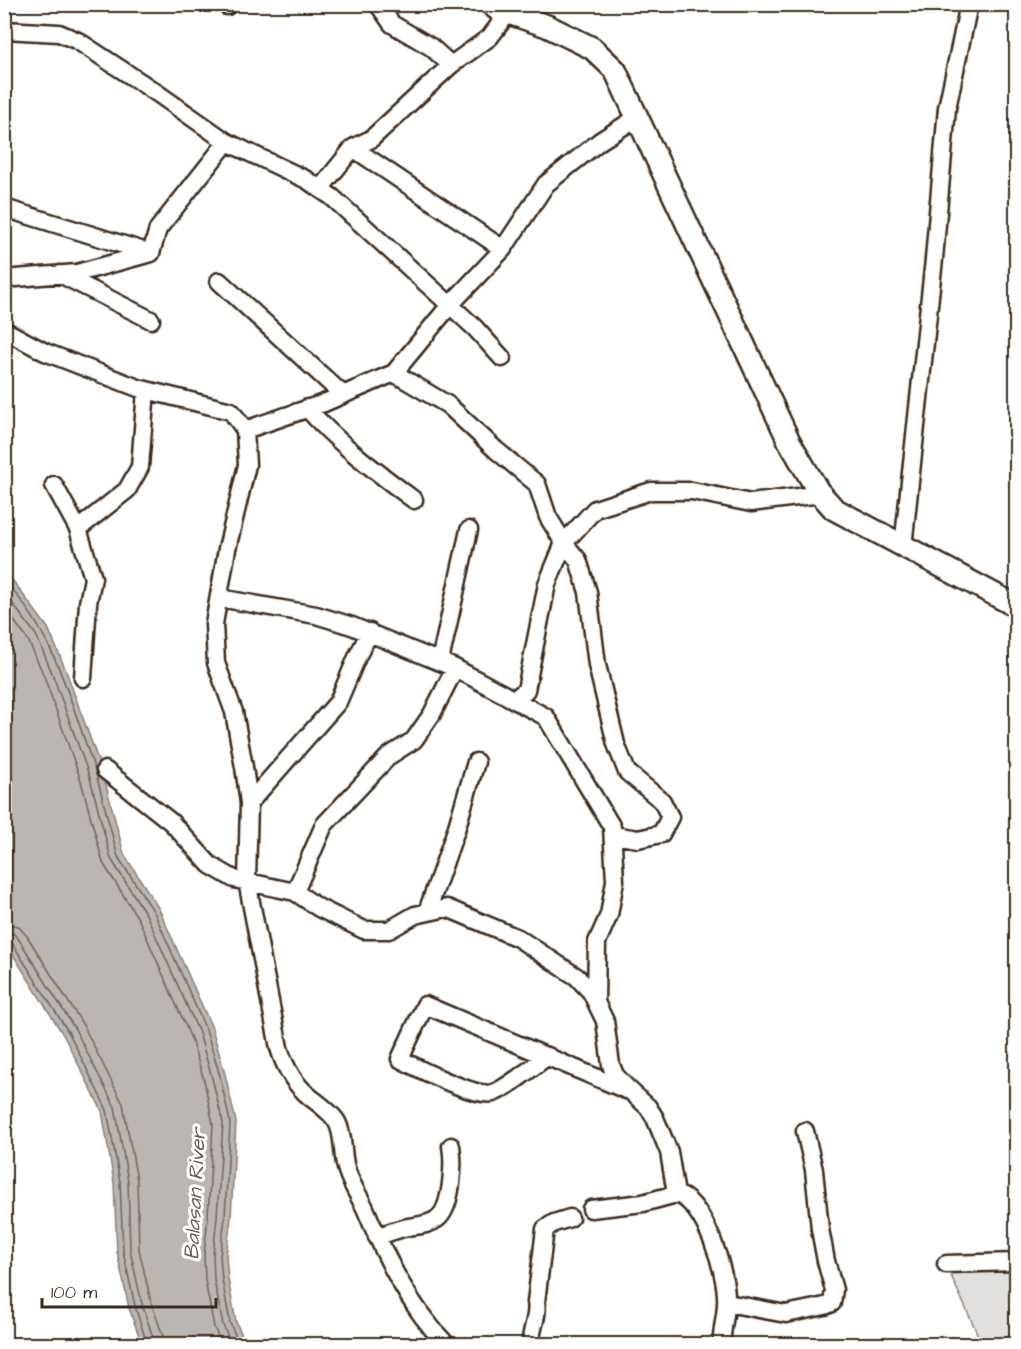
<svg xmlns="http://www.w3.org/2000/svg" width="1021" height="1349" font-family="'Architects Daughter',sans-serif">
  <rect width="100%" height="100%" fill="#fff"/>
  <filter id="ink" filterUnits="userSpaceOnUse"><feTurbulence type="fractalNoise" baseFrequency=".0167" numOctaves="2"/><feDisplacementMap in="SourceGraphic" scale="12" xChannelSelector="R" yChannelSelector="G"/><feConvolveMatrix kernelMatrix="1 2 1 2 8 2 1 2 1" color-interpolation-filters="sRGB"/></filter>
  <g filter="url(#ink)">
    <path fill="#e2e0de" stroke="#8e857e" stroke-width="1.5" d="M1016,1266V1344H982L948,1269Z"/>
    <path fill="#bcb6b3" stroke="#887e77" stroke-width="1.5" d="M4,572L13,581L48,628L65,668L103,774L124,854L159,909L212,1028L225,1074L236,1122L231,1218L226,1256L228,1279L236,1322L246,1344H142L129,1308L117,1252L114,1183L102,1111L64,1036L5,942Z"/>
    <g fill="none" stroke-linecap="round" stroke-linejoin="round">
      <path stroke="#6f625a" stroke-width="1.5" d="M4,581C55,632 72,707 96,773
        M4,592L36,635L52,673L90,778L111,859L147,916L199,1033L212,1078L223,1123L217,1217L213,1255L214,1280L223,1325L231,1344
        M4,607L28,640L44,676L81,781L103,863L139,920L190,1036L204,1080L213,1124L208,1216L204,1255L205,1280L214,1327L221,1344
        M96,774L118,857L154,912L206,1030L220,1076L230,1122L225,1217L220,1256L222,1279L230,1323L239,1344
        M4,923L18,926L27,936L83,1025L123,1104L137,1180L139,1249L151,1302L163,1336L164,1344
        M4,932L14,934L20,941L75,1029L115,1107L128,1181L130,1250L142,1304L155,1344
        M4,939L12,943L69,1033L107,1110L120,1182L123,1251L135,1306L147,1344"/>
      <defs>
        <path id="minor" d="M378,4L392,24L431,47L451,65
          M227,6V4
          M4,30L59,33L78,41L157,93L227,142L307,180L332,197L450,305L475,328L502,358
          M353,148L503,249
          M320,189L353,148L371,139L451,65L490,37L508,13
          M4,208L150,253
          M60,274L151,320
          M4,279L77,273L151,253L158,229L227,142
          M219,281L342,394
          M4,330L45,352L138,388L231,411L245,430L247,465L227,549L214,624L216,663L234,712L244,767L249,803L247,881L279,1048C285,1068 294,1084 310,1097C320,1105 330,1111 337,1122C345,1137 341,1155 347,1171C351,1184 359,1196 365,1208C386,1258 408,1305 446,1344
          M394,373L448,405L496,450L537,484L548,517L564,543L578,560L588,592L597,665L616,744L627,772L662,801L670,817L661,834L638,839L613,835
          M307,408C338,444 377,472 414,500
          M245,430L324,403L394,373L450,305L503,249L546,184L600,141L638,117
          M54,485L78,529L93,578L88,603L83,678
          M78,529L127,490L140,467L146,390
          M903,547L934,259L947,108L969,4
          M219,598L316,615L352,626L455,668L546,717L612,827L615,881L609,915L597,942L596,1001
          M440,661L469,530
          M515,699L526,690L547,584L564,543L595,509L651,491H692L751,503L821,494
          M105,770L171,822L210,865L234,879L295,892L319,908L364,930H389L415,915L447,908L518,938L577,977L591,992L605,1021L611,1065L615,1075L626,1087L648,1107L655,1118L669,1152L676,1194C705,1201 728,1276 726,1303C726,1317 721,1330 722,1344
          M249,803L338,702L358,655L370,632
          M295,892L324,825L389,756L414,740L432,714L455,668
          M427,912L456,830L476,762
          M548,1056C533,1066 508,1088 493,1093C476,1098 417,1068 400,1059L425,1005L626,1090
          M591,1209L643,1203L676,1194
          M377,1237C385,1234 392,1231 400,1229C411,1225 426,1227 437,1219C452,1208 454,1164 451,1146
          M946,1264L1016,1262
          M727,1303L786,1314L825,1306L832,1303L834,1290L826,1261L820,1229L814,1170L805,1131
          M531,1344C530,1330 539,1317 536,1302L545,1229L554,1223L570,1218"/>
        <path id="major" d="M491,4L497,9L547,26L592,48L615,70L789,441L818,491L834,509L1016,606"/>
      </defs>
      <use href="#minor" stroke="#3b2a1e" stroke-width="21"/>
      <use href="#major" stroke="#3b2a1e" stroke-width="26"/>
      <use href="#minor" stroke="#fff" stroke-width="16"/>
      <use href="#major" stroke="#fff" stroke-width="21"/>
    </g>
  </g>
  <g text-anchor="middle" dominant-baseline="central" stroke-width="6" stroke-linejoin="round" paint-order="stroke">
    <g font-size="21" font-style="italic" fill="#685b52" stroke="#fff">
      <text transform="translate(195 1194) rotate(-87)">Balasan River</text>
    </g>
  </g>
  <rect width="1021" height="1349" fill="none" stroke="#fff" stroke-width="24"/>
  <rect x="12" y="12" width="997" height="1325" fill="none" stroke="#3b2a1e" stroke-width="2" filter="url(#ink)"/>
  <path d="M42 1298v9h174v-9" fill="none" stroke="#3b2a1e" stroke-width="3"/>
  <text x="51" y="1298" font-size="18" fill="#3b2a1e" stroke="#ffffff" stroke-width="4.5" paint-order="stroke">100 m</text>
</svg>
